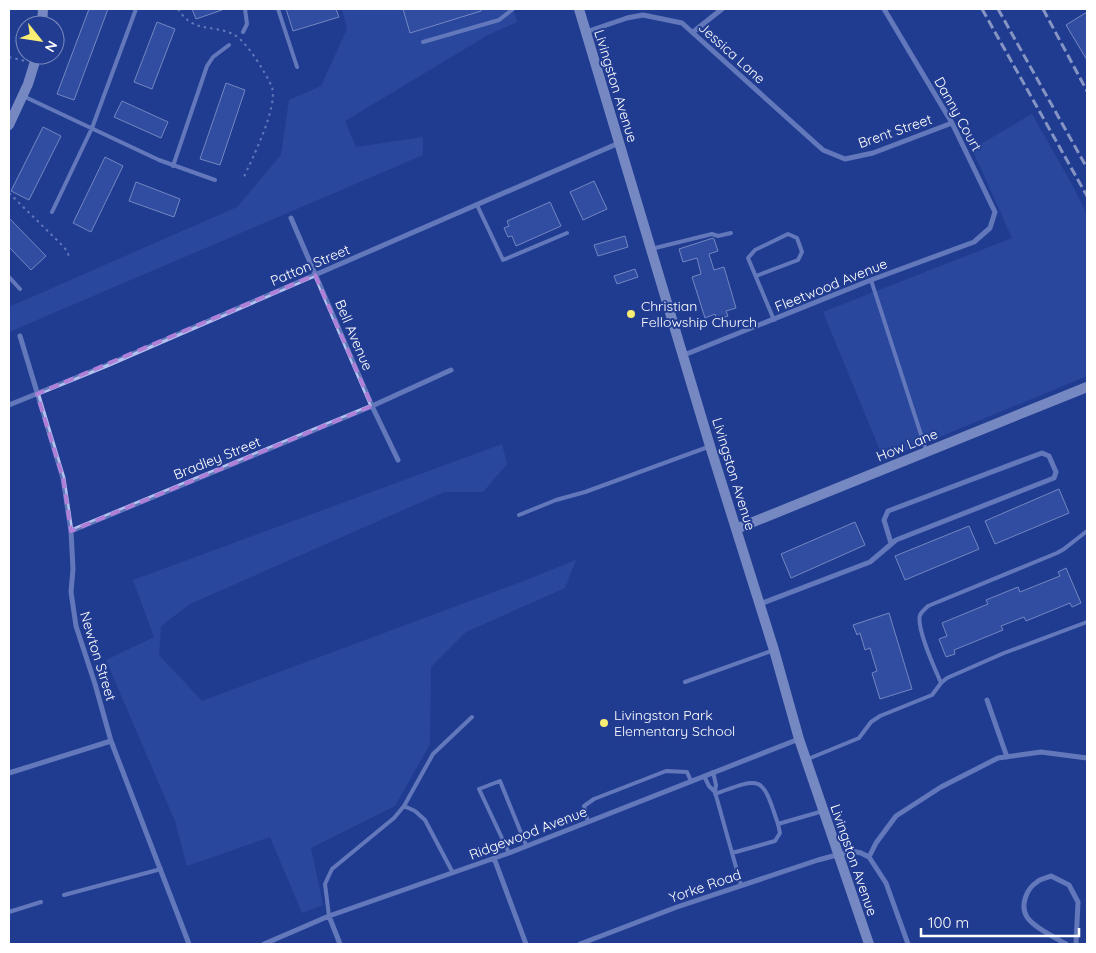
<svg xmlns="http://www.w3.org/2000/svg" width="1096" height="953" font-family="Quicksand,sans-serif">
  <rect width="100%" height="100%" fill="#213c91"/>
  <path fill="#3554ae" d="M342,9H513L517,22L488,35L345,121L356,147L423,137V155L9,332V307L237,207L281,155L289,100L321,86L347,29Z
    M1032,114L1074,188L1087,215V376L884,460L823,312L1012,238L972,149Z
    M502,444L507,464L483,492H444L190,604L161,626L159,655L202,701L521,582L576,560L565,588L466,632L431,667L430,744L395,806L311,848L323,905L302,913L270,837L187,866L175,821L106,660L154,637L133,580Z"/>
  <path fill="#4662b6" stroke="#d8e0f9" d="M89,9H108L74,100L57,94Z
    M192,9H221L222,10L196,19Z
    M286,9H336L339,17L293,31Z
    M403,9H481V11L410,33Z
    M1087,12V60L1066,25Z
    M157,22L175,29L152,89L134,82Z
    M226,83L245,90L220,165L200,159Z
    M122,101L168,122L161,138L114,117Z
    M43,127L61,136L29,200L11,191Z
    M105,157L123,166L91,232L73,223Z
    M594,181L607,209L583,220L570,192Z
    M136,182L180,199L174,217L129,201Z
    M550,202L561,226L516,246L512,236L508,237L504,228L509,226L507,221Z
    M9,218L46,256L31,270L9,247Z
    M625,236L628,247L598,256L594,245Z
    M713,238L714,239L718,251L709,254L714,270L724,267L736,308L726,311L728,316L716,320L715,314L705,318L692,277L701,274L697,258L683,262L679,249Z
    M635,269L638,277L617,284L614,276Z
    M1059,489L1069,513L995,544L985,521Z
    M855,522L865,545L791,578L781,554Z
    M969,526L979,549L905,580L895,556Z
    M1066,568L1081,603L1072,607L1070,603L1026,621L1024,617L1001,626L1003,630L954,650L955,654L946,657L939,639L947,636L942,623L988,604L986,600L1018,587L1020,592L1060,576L1058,572Z
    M889,613L912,689L880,699L872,673L877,671L870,648L865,650L860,633L857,635L853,625Z"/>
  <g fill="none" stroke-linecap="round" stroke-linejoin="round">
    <path stroke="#b2c1ed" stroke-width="2" stroke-dasharray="2.5 4" stroke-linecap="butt" d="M178,9C193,33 210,24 233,34C247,41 266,74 272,87C278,108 252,159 243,179
      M9,57L25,61
      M9,193L64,247L68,253L69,259"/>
    <path stroke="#b2c1ed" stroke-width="4" d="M278,9L297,67
      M243,32L247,24L245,9
      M423,42L499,20L513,9
      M23,96L159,160L215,180
      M173,166L207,66L213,57L229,45
      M477,205L503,260L567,233
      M52,212L92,128L136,9
      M651,249L712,234L718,236L731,233
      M756,276L798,260L802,252L797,238L788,234L755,250L748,258L774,320
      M9,277L20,289
      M871,280L926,450
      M519,515L556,500L585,492L708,447
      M685,682L774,650
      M941,683C935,669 916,628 920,615C922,611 925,609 928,606L1057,553L1064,549L1087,531
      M808,759L859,738L871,722L880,716L932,695L941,683L947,678L1004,653L1087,622
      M713,772L716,785L715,792L741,885
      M704,776L709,786L715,792
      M715,794C763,776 762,776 778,824L823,811
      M404,806L415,811L425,820L453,873
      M588,822L584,806L594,799L666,771L687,772L691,781
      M509,853L479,789L500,781L526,845
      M732,853L775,841L780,833L778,824
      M64,895L161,869
      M9,912L41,902
      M329,916L325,884L332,869L394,818L404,806L433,754L472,717"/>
    <path stroke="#b2c1ed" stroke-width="5" d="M586,32L627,18L643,15L682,23L823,150L845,159L873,153L952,123
      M693,32L722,9
      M291,218L372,406L398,460
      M20,336L63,478L71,531L73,569L71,592L76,626L95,684L111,741L189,944
      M684,355L871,280L974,242L990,228L995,212L952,123L884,9
      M9,405L105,366L619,143
      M71,531L372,406L451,370
      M760,604L870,562L896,540L1054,478L1056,472L1049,456L1042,453L888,511L884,520L891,543
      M987,700L1007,757
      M9,773L111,741
      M869,857L876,843L896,816L941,787L998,758L1041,752L1087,758
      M494,858L526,944
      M329,916L340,944
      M264,944L329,916L509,853L799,739
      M580,944L677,907L818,860L852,851L861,853L869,857L886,883L908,944
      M1066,944C1056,938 1033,927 1027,917C1020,906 1026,889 1037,882C1040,879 1047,878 1051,876L1069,885L1078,902L1076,944"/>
    <path stroke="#dee5fa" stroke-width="10" d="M579,9L710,446L774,650L799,739L869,944
      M42,25L43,9
      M9,125L28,84L37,55
      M736,529L1087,387"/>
    <path stroke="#fff" stroke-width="3" stroke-dasharray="9 4" stroke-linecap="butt" d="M982,9L1087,196
      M998,9L1087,168
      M1043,9L1087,91"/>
  </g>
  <path d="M0 0H1096V953H0ZM315,275L372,406L71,531L63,478L37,394Z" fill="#213c91" fill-opacity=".55" fill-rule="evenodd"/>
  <path fill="none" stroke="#b080d9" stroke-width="4" stroke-dasharray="10 6" stroke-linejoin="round" d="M315,275L372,406L71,531L63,478L37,394Z"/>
  <g fill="#f9ed74" stroke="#213c91" stroke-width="2">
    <circle cx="631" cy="314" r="5"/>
    <circle cx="604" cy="723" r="5"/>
  </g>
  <g text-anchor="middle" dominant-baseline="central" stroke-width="4" stroke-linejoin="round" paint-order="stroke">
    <g font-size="14" fill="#fff" stroke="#213c91">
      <text transform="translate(732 53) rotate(42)">Jessica Lane</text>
      <text transform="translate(616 86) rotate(73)">Livingston Avenue</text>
      <text transform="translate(958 114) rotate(61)">Danny Court</text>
      <text transform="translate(895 131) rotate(-19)">Brent Street</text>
      <text transform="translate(310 265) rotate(-23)">Patton Street</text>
      <text transform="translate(831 285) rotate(-22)">Fleetwood Avenue</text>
      <text transform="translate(354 335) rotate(67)">Bell Avenue</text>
      <text transform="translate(907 445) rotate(-22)">How Lane</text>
      <text transform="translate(217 458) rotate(-22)">Bradley Street</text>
      <text transform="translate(734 474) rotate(73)">Livingston Avenue</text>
      <text transform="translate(98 656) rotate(73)">Newton Street</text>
      <text transform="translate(528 833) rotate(-21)">Ridgewood Avenue</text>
      <text transform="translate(854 860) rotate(71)">Livingston Avenue</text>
      <text transform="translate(705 886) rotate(-19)">Yorke Road</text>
    </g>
    <g font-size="14" fill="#fff" stroke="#213c91" text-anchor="start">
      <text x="641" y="306">Christian<tspan x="641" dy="16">Fellowship Church</tspan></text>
      <text x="614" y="715">Livingston Park<tspan x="614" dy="16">Elementary School</tspan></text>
    </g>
  </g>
  <rect width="1096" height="953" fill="none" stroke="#ffffff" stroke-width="20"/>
  <g transform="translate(40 40) rotate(120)"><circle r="24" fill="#213c91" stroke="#7a8abd"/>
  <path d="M0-4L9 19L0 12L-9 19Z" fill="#f9ed74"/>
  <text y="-8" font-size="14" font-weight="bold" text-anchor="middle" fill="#ffffff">N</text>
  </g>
  <path d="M921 928v8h158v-8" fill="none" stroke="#ffffff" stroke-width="2.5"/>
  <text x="928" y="928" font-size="15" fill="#ffffff" stroke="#213c91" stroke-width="4" paint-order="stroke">100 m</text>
</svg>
